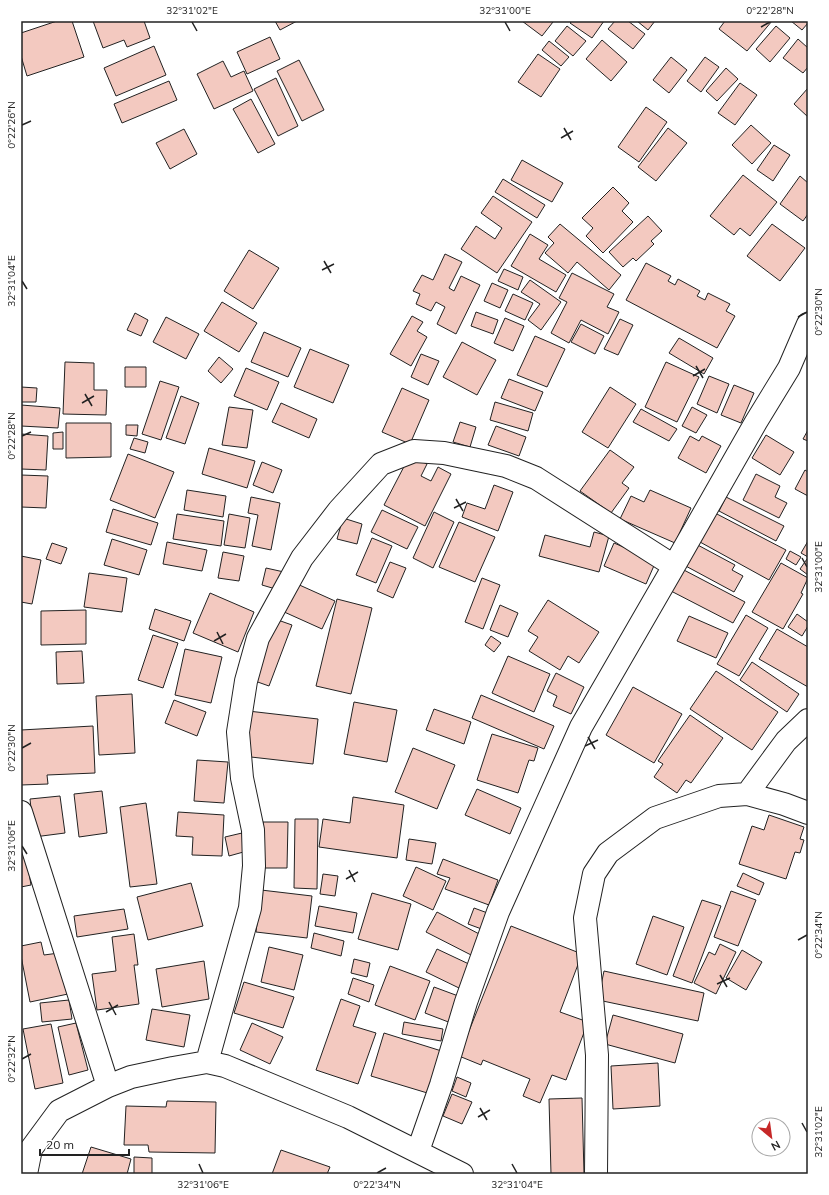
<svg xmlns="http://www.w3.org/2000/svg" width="829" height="1195" font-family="Mulish,sans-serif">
  <rect width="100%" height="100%" fill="#fff"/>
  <path fill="#f3c9c0" stroke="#222" d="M57,21H72L84,57L27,76L21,56V33Z
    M93,21H144L150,38L127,47L124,40L103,48Z
    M275,21H297L280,30Z
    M522,21H551L553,22L542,36Z
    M572,21H604L592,38L570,23Z
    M615,21H628L645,34L633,49L608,29Z
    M637,21H655L648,30Z
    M725,21H772L747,51L719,29Z
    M791,21H808V23L802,30Z
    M567,26L586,41L573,56L555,41Z
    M776,26L790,38L770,62L756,49Z
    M270,37L280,59L247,74L237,52Z
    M798,39L808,48V67L803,73L783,58Z
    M602,40L627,62L611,81L586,59Z
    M549,41L569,57L561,66L542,50Z
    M154,46L166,75L116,96L104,68Z
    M538,54L560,69L541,97L518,82Z
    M671,57L687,70L669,93L653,80Z
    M705,57L719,67L701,92L687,81Z
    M299,60L324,110L302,121L277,71Z
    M223,61L231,77L244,71L253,91L214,109L197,74Z
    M726,68L738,79L717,101L706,91Z
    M276,78L298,126L278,136L254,89Z
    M169,81L177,100L122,123L114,104Z
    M740,83L757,95L735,125L718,113Z
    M808,88V117L794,104Z
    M251,99L275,144L258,153L233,109Z
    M646,107L667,122L639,162L618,147Z
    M751,125L771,143L752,164L732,145Z
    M668,128L687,143L656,181L638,167Z
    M184,129L197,154L170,169L156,143Z
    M774,145L790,155L773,181L757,170Z
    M522,160L563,183L552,202L511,180Z
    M743,175L777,202L750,236L740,228L734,235L710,216Z
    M800,176L808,183V214L803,221L780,204Z
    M503,179L545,205L537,218L495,192Z
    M613,187L629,203L622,211L633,222L603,253L586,236L593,228L582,218Z
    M493,196L532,222L497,273L461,249L476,226L495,239L502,228L481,213Z
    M648,216L662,231L651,241L654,244L636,261L633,258L623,267L609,252Z
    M560,224L621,275L609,290L577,262L568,273L545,253L554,243L548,237Z
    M772,224L805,248L780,281L747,256Z
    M530,234L548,245L539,259L566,275L556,292L511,266Z
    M249,250L279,268L253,309L224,291Z
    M445,254L462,262L449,288L454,291L461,276L480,285L456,334L437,324L445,307L436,302L431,311L416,304L420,294L413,291L422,275L433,280Z
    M646,263L671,276L668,281L675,285L678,279L700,291L697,296L705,300L708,293L730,304L726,311L735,316L717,348L626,300Z
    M504,269L523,277L518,290L498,281Z
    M572,273L614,294L607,307L619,312L608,334L581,320L569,343L551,333L567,302L559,298Z
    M530,280L561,302L541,330L528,320L540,304L521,292Z
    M492,283L508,290L500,308L484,301Z
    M513,294L533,303L525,320L505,311Z
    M222,302L257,323L239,352L204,331Z
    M476,312L498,320L493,334L471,326Z
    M135,313L148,320L141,336L127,330Z
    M412,316L423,322L417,331L427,337L411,366L390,354Z
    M166,317L199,334L186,359L153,342Z
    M505,318L524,326L513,351L494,343Z
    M620,319L633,325L618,355L604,349Z
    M581,324L604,336L595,354L571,342Z
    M264,332L301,348L288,377L251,362Z
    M535,336L565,349L547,387L517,375Z
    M679,338L713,358L704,374L669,353Z
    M462,342L496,360L477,395L443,377Z
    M310,349L349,365L333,403L294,387Z
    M421,354L439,361L428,385L411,377Z
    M219,357L233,369L221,383L208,371Z
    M65,362L94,363V390H107L106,415L63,414Z
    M666,362L699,377L677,422L645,407Z
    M125,367H146V387H125Z
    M246,368L279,382L267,410L234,396Z
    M709,376L729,384L717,413L697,404Z
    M509,379L543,392L535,411L501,398Z
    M160,381L179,387L161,440L142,434Z
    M734,385L754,393L741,423L721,415Z
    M21,387L37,388L36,402H21Z
    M610,387L636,404L608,448L582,432Z
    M402,388L429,400L410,444L382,432Z
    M181,396L199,403L185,444L166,438Z
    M495,402L533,413L528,431L490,420Z
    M281,403L317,419L309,438L272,422Z
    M21,405L60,408L58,428L21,426Z
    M229,407L253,410L247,448L222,445Z
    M692,407L707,415L696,433L682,426Z
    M641,409L677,429L669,441L633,422Z
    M460,422L476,427L470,447L453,442Z
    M66,423H111V457L66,458Z
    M126,425H138L137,436L126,435Z
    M496,426L526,437L519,456L488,445Z
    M808,430V441L803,439Z
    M63,432V449H53V433Z
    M21,434L48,436L46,470L21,469Z
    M766,435L794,452L780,475L752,458Z
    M690,436L699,441L702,436L721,446L706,473L678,458Z
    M134,438L148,442L145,453L130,449Z
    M209,448L255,461L247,488L202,474Z
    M610,450L634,467L622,483L629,488L611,513L580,491Z
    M128,454L174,472L155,518L110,500Z
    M410,455L427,464L421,476L431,481L438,467L451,474L425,526L384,505Z
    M262,462L282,470L273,493L253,485Z
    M805,470L808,472V496L795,489Z
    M756,474L780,486L775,497L787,503L779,518L743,500Z
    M21,475L48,476L46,508L21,507Z
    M494,485L513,492L498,531L462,517L467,503L485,509Z
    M187,490L226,496L223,517L184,510Z
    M650,490L691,508L675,543L620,519L631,496L644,502Z
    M251,497L280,503L271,550L252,546L258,515L248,513Z
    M726,497L784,526L776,541L719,511Z
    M113,509L158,523L151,545L106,532Z
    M382,510L418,527L407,549L371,532Z
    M434,512L454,522L433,568L413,558Z
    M715,513L786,550L769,580L700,542Z
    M177,514L224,521L221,546L173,539Z
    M229,514L250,518L245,548L224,545Z
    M343,518L362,524L357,544L337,539Z
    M459,522L495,537L475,582L439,567Z
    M594,532L609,536L599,572L539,556L545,535L590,547Z
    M372,538L392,546L376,583L356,575Z
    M112,539L147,550L139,575L104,565Z
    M808,541V557L801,553Z
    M167,542L207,550L202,571L163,564Z
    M52,543L67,548L61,564L46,559Z
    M614,543L656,561L646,584L604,566Z
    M694,543L735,565L732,570L743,576L734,592L682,564Z
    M790,551L801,557L796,565L786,559Z
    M223,552L244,556L239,581L218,578Z
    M21,556L41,560L32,604L21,602Z
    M807,559L808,560V575L800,569Z
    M390,562L406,568L393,598L377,591Z
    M781,563L808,578L801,593L803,594L783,629L752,612Z
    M266,568L284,572L279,590L262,585Z
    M682,569L745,602L733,623L671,591Z
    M89,573L127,578L122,612L84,607Z
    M482,578L500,585L483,629L465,622Z
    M295,583L335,601L322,629L282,611Z
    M210,593L254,612L238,652L193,633Z
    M337,599L372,608L351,694L316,686Z
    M548,600L599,632L579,663L568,656L560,670L529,651L538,637L528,631Z
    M500,605L518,613L508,637L490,630Z
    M155,609L191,621L184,641L149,629Z
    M86,610V644L41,645V611Z
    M797,614L808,622V626L802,636L788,627Z
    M746,615L768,628L739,676L717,664Z
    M689,616L728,633L716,658L677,641Z
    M275,619L292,625L269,686L252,680Z
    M777,629L808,647V687L759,659Z
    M153,635L178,643L163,688L138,680Z
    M491,636L501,643L494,652L485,645Z
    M185,649L222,657L211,703L175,695Z
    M82,651L84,683L57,684L56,652Z
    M508,656L550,674L534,712L492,693Z
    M752,662L799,694L787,712L740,680Z
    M716,671L778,712L752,750L690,709Z
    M556,673L584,687L571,714L553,706L557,696L547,691Z
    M633,687L682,714L654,763L606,735Z
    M132,694L135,753L99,755L96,696Z
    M481,695L554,726L544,749L472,718Z
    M174,700L206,712L197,736L165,723Z
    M354,702L397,710L387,762L344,754Z
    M434,709L471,722L464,744L426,730Z
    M248,711L318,719L313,764L242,756Z
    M690,715L723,738L691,783L686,780L677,793L654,777L663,764L658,761Z
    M93,726L95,773L47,775L48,784L21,785V730Z
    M492,734L538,748L534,761L529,760L518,793L477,780Z
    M413,748L455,765L437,809L395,792Z
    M197,760L228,762L224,803L194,801Z
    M477,789L521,808L510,834L465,815Z
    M102,791L107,833L79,837L74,794Z
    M60,796L65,833L34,837L30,799Z
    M353,797L404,805L397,858L319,847L323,819L350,823Z
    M146,803L157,884L130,887L120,807Z
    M178,812L224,815L222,856L192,855L193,837L176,836Z
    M769,815L804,827L800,839L804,840L800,853L795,852L786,879L739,864L752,826L764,830Z
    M295,819H318L317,889L294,888Z
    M263,822H288L287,868H262Z
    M242,833L247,851L229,856L225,837Z
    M23,838L31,885L21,887V839Z
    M409,839L436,843L432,864L406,860Z
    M443,859L498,880L489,905L445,889L450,878L437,874Z
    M416,867L446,881L433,910L403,896Z
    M743,873L764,883L759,895L737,886Z
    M323,874L338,876L335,896L320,894Z
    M191,883L203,926L148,940L137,897Z
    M261,890L312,896L307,938L256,932Z
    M731,891L756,900L738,946L714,937Z
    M372,893L411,904L398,950L358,939Z
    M702,900L721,906L692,983L673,976Z
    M319,906L357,913L353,933L315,926Z
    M474,908L493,915L487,931L468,924Z
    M124,909L128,929L77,937L74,916Z
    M437,912L485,937L475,957L426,932Z
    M653,916L684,927L667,975L636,964Z
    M511,926L582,954L560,1012L588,1022L566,1080L552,1075L540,1103L523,1096L530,1079L483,1060L481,1065L459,1056Z
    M314,933L344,941L341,956L311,948Z
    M134,934L138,965H134L139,1004L97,1010L92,974L116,971L112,937Z
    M41,942L44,955L59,953L68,994L30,1002L21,956V946Z
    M720,944L736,952L716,994L694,983L709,952L715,955Z
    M269,947L303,955L294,990L261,982Z
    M437,949L471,965L459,988L426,972Z
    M742,950L762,962L746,990L726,978Z
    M354,959L370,963L367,977L351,973Z
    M204,961L209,999L162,1007L156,969Z
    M390,966L430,981L415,1020L375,1005Z
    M604,971L704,993L698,1021L598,1000Z
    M353,978L374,985L369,1002L348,994Z
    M244,982L294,997L283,1028L234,1013Z
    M434,987L461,997L451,1023L425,1013Z
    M341,999L360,1006L353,1026L376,1033L358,1084L316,1070Z
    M69,1000L72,1019L42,1022L40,1003Z
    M152,1009L190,1015L184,1047L146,1040Z
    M613,1015L683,1034L675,1063L605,1044Z
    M404,1022L443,1029L441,1041L402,1034Z
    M76,1023L88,1070L69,1075L58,1027Z
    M252,1023L283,1037L270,1064L240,1050Z
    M51,1024L63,1083L35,1089L23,1029Z
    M384,1033L448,1053L434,1095L371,1076Z
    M658,1063L660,1106L613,1109L611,1066Z
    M457,1077L471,1083L466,1097L452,1091Z
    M452,1094L472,1102L462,1124L443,1116Z
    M582,1098L584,1174H551L549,1099Z
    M167,1101L216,1102L215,1153L149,1152L148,1145H124L126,1106L166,1107Z
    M91,1147L131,1159L127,1174H82Z
    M281,1150L330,1167L327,1174H272Z
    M134,1157L152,1158V1174H134Z"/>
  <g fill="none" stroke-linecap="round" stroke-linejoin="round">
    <defs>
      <path id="street" d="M747,794L786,741L808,720
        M21,812L108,1086
        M207,1062L250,908L254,866L253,830L242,778L238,732L246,681L258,638L302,558L339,510L381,464L414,451L444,453L506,466L536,478L674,566
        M418,1151L441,1085L466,1002L498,912L581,727L674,566L756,422L789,368L808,324
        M26,1174L31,1149L59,1111L108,1086L131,1077L173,1068L207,1062L225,1066L348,1117L462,1174
        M596,1174L597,1055L585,918L594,874L608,853L655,818L719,796L747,794L784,804L808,813"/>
    </defs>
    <use href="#street" stroke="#222" stroke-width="24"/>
    <use href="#street" stroke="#fff" stroke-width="22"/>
  </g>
  <path fill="none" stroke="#222" stroke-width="1.5" d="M192,22L197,31M505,22L510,31M761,27L770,22M22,125L31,121M564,128L571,140M561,138L573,131M324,261L331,273M322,270L334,264M22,281L27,289M798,317L807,312M696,366L703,378M693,376L705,369M85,394L92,406M82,403L94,396M22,436L31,432M456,499L463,511M454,508L466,502M802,558L807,567M217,632L223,644M214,641L226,634M588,737L595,749M585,746L598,740M22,748L31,743M22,846L27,854M349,870L355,882M346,879L358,872M798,940L807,935M720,975L727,987M717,984L730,978M109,1002L116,1015M106,1012L118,1005M22,1059L31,1054M480,1108L487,1120M478,1117L490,1110M802,1123L807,1132M199,1164L203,1173M512,1164L517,1173M377,1173L386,1168"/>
  <rect width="829" height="1195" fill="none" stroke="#ffffff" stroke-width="44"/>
  <g transform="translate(771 1137) rotate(151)"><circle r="19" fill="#ffffff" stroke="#a7a7a7"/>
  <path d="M0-3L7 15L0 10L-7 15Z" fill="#c62828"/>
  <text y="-6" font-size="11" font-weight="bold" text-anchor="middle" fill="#222222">N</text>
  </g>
  <path d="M40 1149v6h89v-6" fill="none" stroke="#222222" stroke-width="2"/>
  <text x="46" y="1149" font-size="12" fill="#222222" stroke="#ffffff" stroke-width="3" paint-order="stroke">20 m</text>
  <rect x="22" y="22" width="785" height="1151" fill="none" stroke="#222" stroke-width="1.5"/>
  <g font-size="10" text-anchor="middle" fill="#222">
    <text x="192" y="14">32°31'02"E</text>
    <text x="505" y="14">32°31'00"E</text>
    <text x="770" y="14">0°22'28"N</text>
    <text transform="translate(11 125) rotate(-90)" y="4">0°22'26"N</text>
    <text transform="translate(11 281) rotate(-90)" y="4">32°31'04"E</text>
    <text transform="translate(818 312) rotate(-90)" y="4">0°22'30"N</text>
    <text transform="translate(11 436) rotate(-90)" y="4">0°22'28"N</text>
    <text transform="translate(818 567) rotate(-90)" y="4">32°31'00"E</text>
    <text transform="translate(11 748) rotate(-90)" y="4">0°22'30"N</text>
    <text transform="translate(11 846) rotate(-90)" y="4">32°31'06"E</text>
    <text transform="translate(818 935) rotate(-90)" y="4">0°22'34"N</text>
    <text transform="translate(11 1059) rotate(-90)" y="4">0°22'32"N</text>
    <text transform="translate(818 1132) rotate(-90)" y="4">32°31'02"E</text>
    <text x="203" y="1188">32°31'06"E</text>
    <text x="377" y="1188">0°22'34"N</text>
    <text x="517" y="1188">32°31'04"E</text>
  </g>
</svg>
